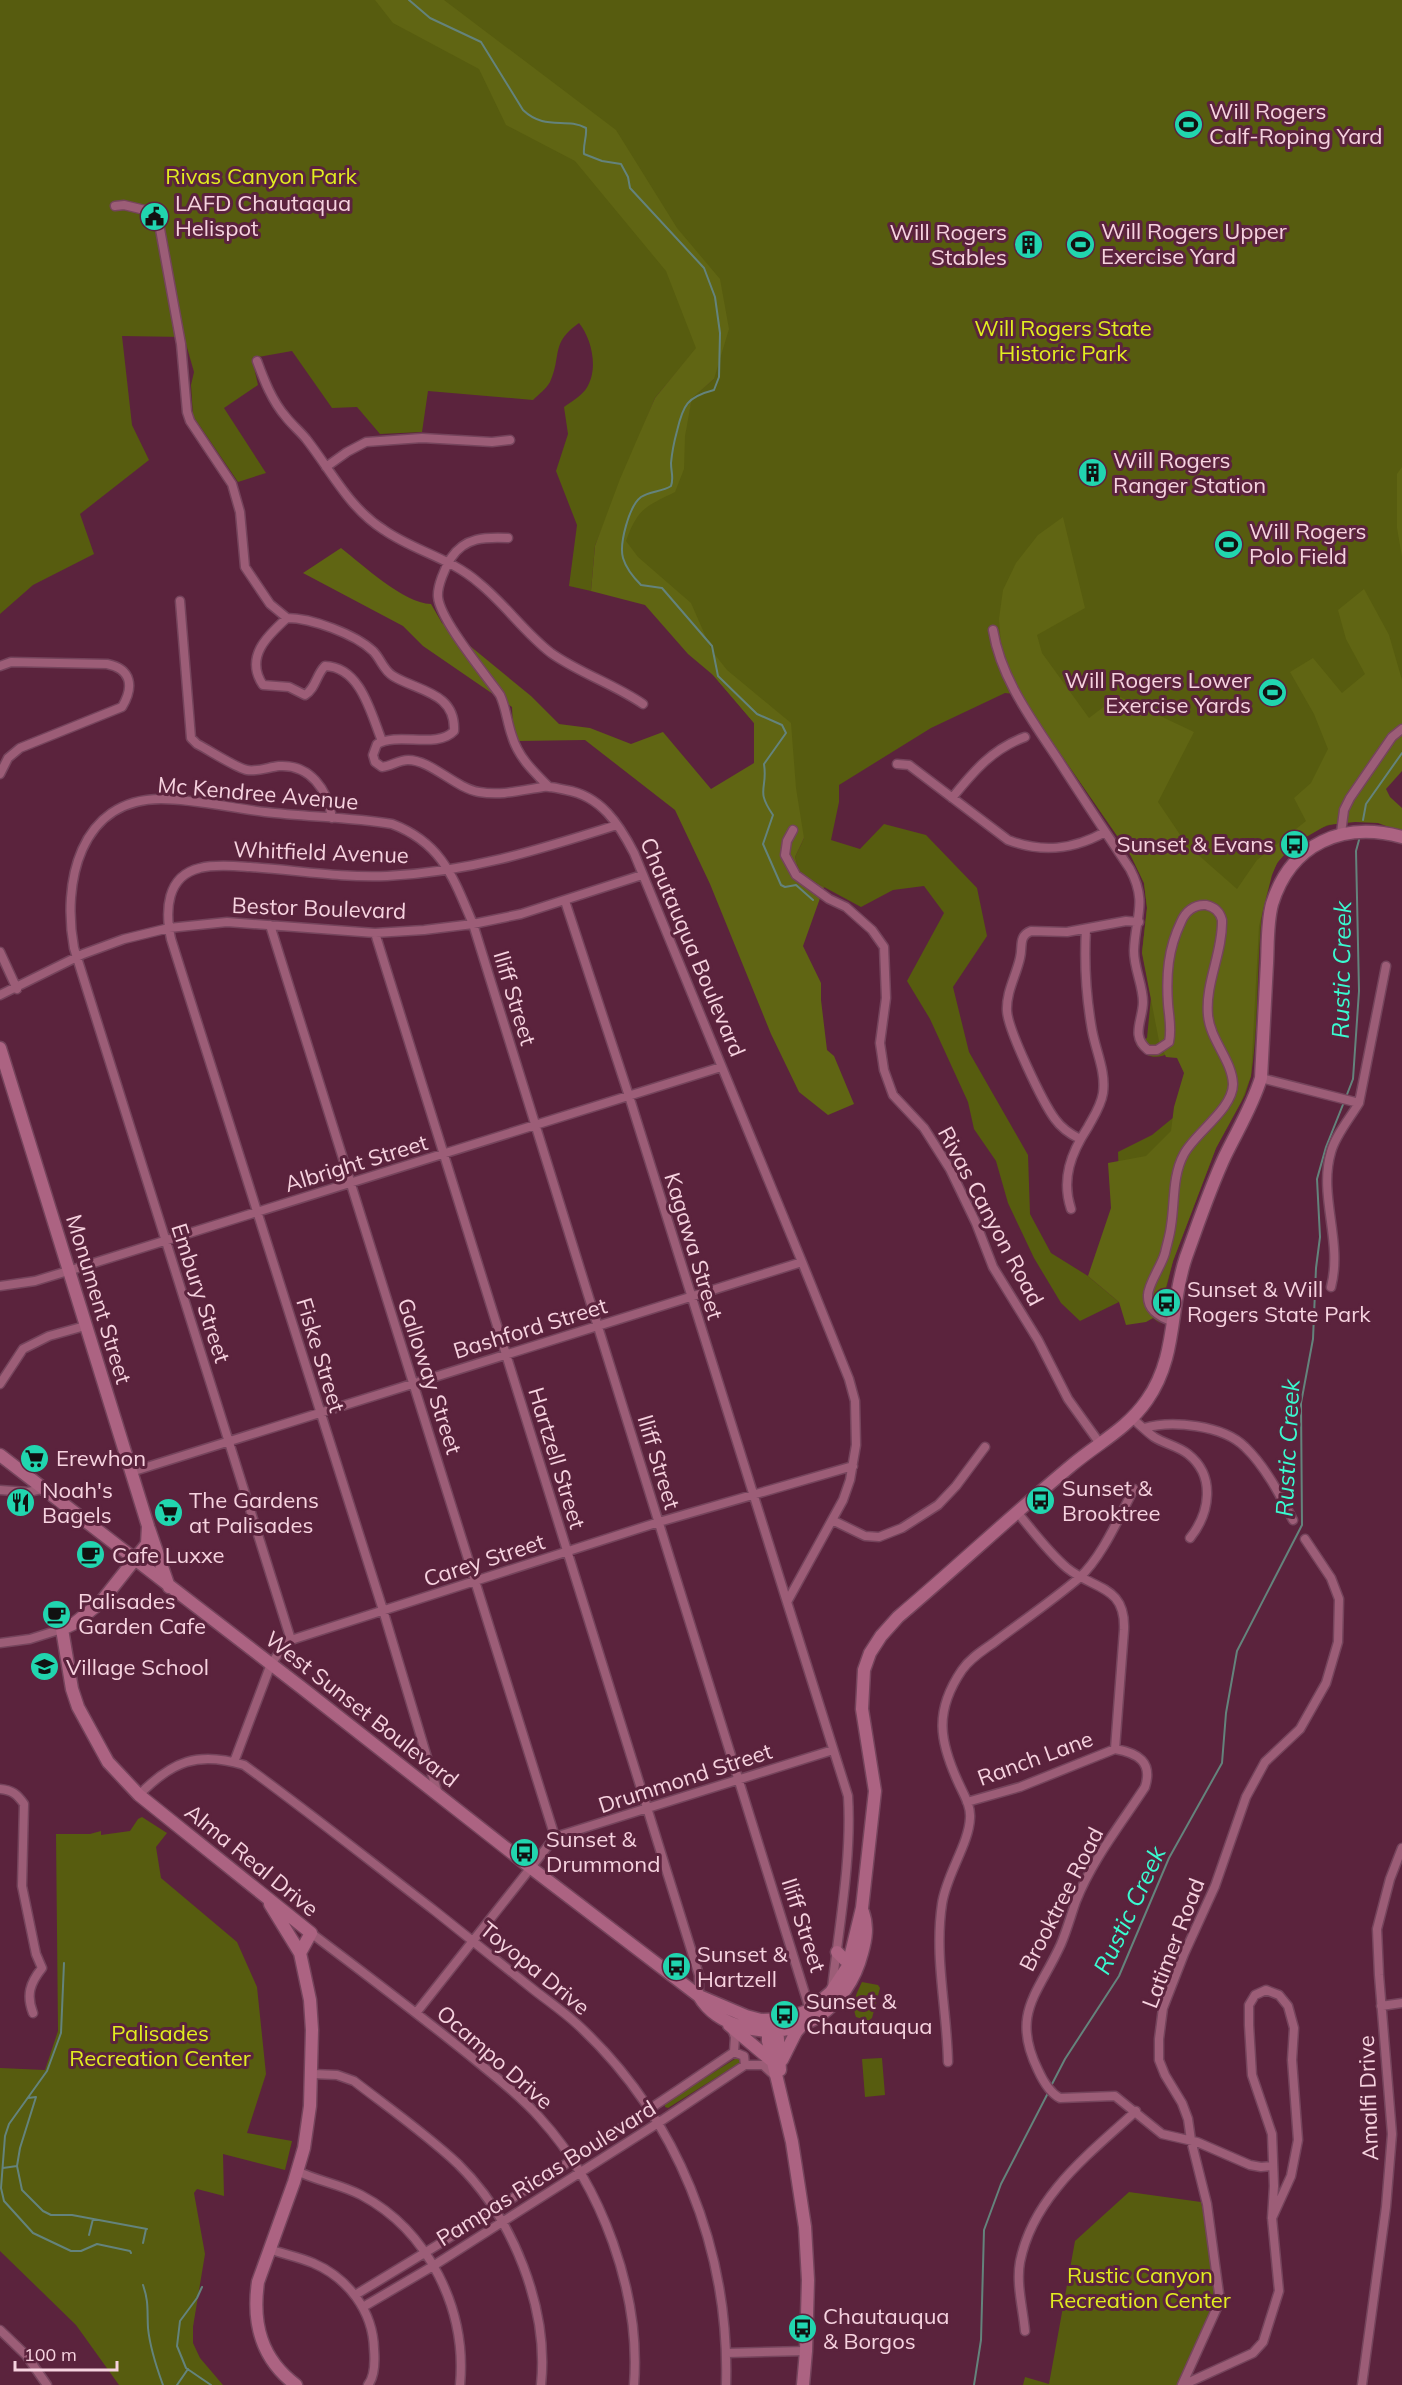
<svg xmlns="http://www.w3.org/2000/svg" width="1402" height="2385" font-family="Mulish,sans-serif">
  <rect width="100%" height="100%" fill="#5b233d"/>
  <path fill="#575c0f" d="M0,0H1402V714L1338,823C1316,827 1289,843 1278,862C1261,890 1261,925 1259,957C1257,996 1257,1037 1251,1076L1245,1095L1216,1148L1173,1261L1163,1301L1153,1317L1162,1325L1150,1316L1120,1207L1118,1152L1152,1135L1213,1085L1170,1052C1157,1061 1144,1057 1136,1044L1147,1038L1151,997L1142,952L1147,908L1144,883L1131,856L1031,711L1014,694L1005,693L931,728L839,785V802L831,840L860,849L884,824L926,835L977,888L987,936L953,987L969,1052L1028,1155L1030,1214L1051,1253L1088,1276L1119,1302L1080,1321L1061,1303L1034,1258L1008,1203L996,1161L974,1129L968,1102L930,1019L907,981L944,913L924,886L893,890L861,907L800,874L795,857L804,838L761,762L754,723L713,675L622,539L689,412L692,397L714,379L697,348L655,398L595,546L591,591L569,586L577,525L556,471L568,434L564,407C571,402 581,396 586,389C599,370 592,339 579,323C550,343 562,356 550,382C546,389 539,394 533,400L428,391L422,432L380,434L357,407L332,408L292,351L252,358L258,385L224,408L266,473L238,482L193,416L191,385L194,372L184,337L122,336L132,425L149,460L80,514L94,554L33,585L0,614Z
    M142,1817L167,1833L156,1847L161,1878L237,1942L257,1987L266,2074L247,2133L292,2141L285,2170L223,2154L224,2196L197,2189L194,2193L205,2254L193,2327V2343L200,2358L223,2385H119L76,2325L0,2251V2068L45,2070L58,2031L56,1834H90L101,1831V1835L130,1831L138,1819Z
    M862,1982L878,1985L880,1988L872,2018L868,2021L856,2017C851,2003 856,1995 862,1982Z
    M738,2057H740L741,2062L668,2108L665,2107V2103Z
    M882,2058L885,2095L865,2097L862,2059Z
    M1129,2192L1201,2202C1207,2230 1217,2267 1213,2294C1209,2326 1190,2356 1177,2385H1023L1025,2377L1049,2384L1075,2241Z"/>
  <path fill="#606513" d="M375,0H444L616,130L677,228L720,279L729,329L714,379L692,398L685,436L684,469L675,492C645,507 638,508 626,541L638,557L691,603L712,651L727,670L791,723L796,788L804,838L795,857L800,874L824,887L803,946L821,983V1000L827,1050L834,1056L854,1104L828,1115L799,1092L771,1034L710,884L675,810L585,740L517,741L513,728L512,707L423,646L403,626L303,573L341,548C363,565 403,603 431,604L442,623L531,696L559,724L590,728L631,744L663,732L711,789L754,763V723L713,675L688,654L645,605L591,591L595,546L620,479L655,398L696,348L666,271L575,161L506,125L479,69L393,23Z
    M1402,467V557L1397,528V474Z
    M1063,517L1085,608L1037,635L1042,653L1089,718L1118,696L1194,732L1158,802L1187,845L1237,889L1257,860L1306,821L1294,798L1311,783L1328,749L1314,714L1290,672L1313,658L1342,693L1365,674L1346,639L1338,610L1364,589L1389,635L1402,680V771L1386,789L1390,797L1402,808V832L1378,823L1355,822L1327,825L1294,844L1277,863L1272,875L1259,926L1251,1076L1241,1102L1216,1148L1173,1261L1165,1290L1162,1313L1146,1322L1126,1325L1119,1302L1088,1276L1111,1208L1108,1163L1146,1156L1171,1131L1174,1107L1184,1073L1177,1058L1166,1057L1159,1041L1142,953L1147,908L1144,883L1131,856L1031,711L1010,673L1001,643L999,619L1003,590L1016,563L1038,535Z"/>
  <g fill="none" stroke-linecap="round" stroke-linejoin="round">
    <path stroke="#64837c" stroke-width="2" d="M409,0L430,18L481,42L523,110C545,131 566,117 586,128C587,137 583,144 584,154L602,161L621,164L628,177L630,188L704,268L715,297L720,333L719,377L714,390C687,397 683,405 677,431C674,442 672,452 671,463C671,472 674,478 671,486C662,492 650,491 641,497C629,506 619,544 623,558C626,568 633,577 641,585L662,588L712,646L718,676L757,714L782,725L786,733L764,764C768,790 755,789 773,815L763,844L781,885L785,887L796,885L813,900
      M1363,820L1366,804L1402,753
      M1346,1097L1353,1079L1359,991L1356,851L1359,840
      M64,1963L61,2033L47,2071L9,2124L5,2136L1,2188L4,2201L33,2233L71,2251H81L97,2244L130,2251L131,2253
      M1051,2086L1065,2059L1119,1976L1169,1858L1222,1763L1226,1713L1237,1651L1302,1525L1301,1403L1313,1339L1316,1268L1320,1237L1317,1179L1326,1147L1344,1102
      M28,2098L36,2097L20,2148L17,2166L22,2190L43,2211L51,2215H72L147,2229
      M3,2168L17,2166
      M89,2235L93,2219
      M143,2243L146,2229
      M143,2285C149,2302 147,2311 148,2328C150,2348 156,2366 163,2385
      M202,2287L197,2298L180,2321L177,2346L186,2368L211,2385
      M177,2385L188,2369
      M974,2385L981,2340L984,2230L1001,2184L1049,2091"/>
    <defs>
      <path id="street" d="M115,206L124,205L149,211L160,229L181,344L187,412L190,421L232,484L240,512L245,567L270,604L287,618C311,618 355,634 373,651C381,659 383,670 393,676C417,691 456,692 454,731C437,749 399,732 377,744L373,755L375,762L382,767C391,766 399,760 408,760C431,760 455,788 479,792C502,796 522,790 543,787C551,786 559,789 566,790C601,796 619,824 634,853L802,1262L849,1379L855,1401L856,1445L850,1480L843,1500L787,1602L848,1796C852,1857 839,1927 832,1988
        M257,361C264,380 272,401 286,417C292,425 301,432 307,440C332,472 349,508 384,530C414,551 451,558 479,583C505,604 524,632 551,653C579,673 614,684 643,704
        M326,467L347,452L366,442L422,438L492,442L510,440
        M508,538C485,537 465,537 451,558C445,568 437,586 438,597C440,620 485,674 500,695C506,708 507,722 512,736C518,757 534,772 549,787
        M180,601L191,738L197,744C209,750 236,768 247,770C257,772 269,767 279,766C310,764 328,790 332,818
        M287,618C268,635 244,657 263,685L289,687L305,695C316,688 316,675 325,666C361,667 371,714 382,741
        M993,630C1001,679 1032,720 1059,761C1082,797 1106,833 1130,869C1148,903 1135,917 1134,951C1134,969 1143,985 1143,1002C1143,1020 1130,1036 1148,1050H1157L1169,1042C1172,1029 1169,1017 1168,1004C1166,975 1168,949 1181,922C1185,912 1194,904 1206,905C1215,907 1220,912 1222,920C1223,952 1205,983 1208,1015C1210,1040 1232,1060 1233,1084C1233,1109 1195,1133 1184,1154C1172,1176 1175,1202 1171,1226C1170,1235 1167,1244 1165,1253C1162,1265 1148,1284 1148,1295C1147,1311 1161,1318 1174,1322
        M0,666L11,662L107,664C132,669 134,687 122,707L20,748L8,758L0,774
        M897,764L909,765L1008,840C1042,853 1073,850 1105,832
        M952,798C973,772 992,749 1025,737
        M793,830L787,841L785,855L796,875L829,899L846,907L872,930L884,947L886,998L880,1043L884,1070L893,1095L924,1128L950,1169L976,1223L993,1267L1038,1340L1068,1399L1101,1445
        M1341,833L1344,810L1350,798L1392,737L1402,729
        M565,901L629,1096L787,1602
        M270,925L555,1837
        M375,933L699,1975V1996
        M0,952L17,989
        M0,995L83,954L124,939L169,928L227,922L375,933L424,930L473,924L521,914L642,875
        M1261,1078L1359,1103L1386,966
        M1080,1139C1070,1134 1062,1129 1055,1119C1043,1103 1008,1030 1007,1011C1006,992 1016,976 1020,958C1023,947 1018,936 1031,931L1067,932L1126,921L1139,922
        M1071,1209C1061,1179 1071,1153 1088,1127C1094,1116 1101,1106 1103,1093C1106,1071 1096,1052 1092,1030C1086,996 1084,963 1086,929
        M0,1286L35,1281L68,1271L721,1067
        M1331,1287C1343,1241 1318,1196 1331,1152C1335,1136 1350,1118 1359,1103
        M0,1384L23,1349L49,1336L85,1326
        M1133,1419C1140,1425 1147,1432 1154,1437C1165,1444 1178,1446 1188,1454C1216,1476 1210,1513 1190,1538
        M1144,1428C1172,1420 1223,1425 1245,1447C1265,1466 1280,1495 1293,1520
        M131,1472L802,1262
        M0,1490L28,1492L42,1489
        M1017,1512C1033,1531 1048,1552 1067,1568C1094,1590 1126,1585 1124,1630L1115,1749C1138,1753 1153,1762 1145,1787C1121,1824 1092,1860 1076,1901C1071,1915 1067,1930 1061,1944C1039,1993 1010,2013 1038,2070C1043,2081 1050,2093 1060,2098L1115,2096L1162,2134L1197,2142L1250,2165L1261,2167L1273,2166
        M832,1520L865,1536L879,1537L902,1528L938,1505L956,1486L985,1447
        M291,1640L74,948C62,884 79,799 161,799C195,799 231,808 265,812C307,817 350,817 392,824C442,843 453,877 473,924L810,2010
        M0,1643L30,1639L62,1629
        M234,1762L271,1664L286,1643L291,1640L659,1522L853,1466
        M0,1789C12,1790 17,1794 24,1804L22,1886L36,1954L42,1968C30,1983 26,1995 33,2013
        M438,1794L383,1610L171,939C165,911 166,876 200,868C215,864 235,866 250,867C296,870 341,878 387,876C470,872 538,850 617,825
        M139,1795C172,1761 198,1751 244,1765C309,1812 371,1862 435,1911C468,1937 501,1964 534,1990C548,2001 564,2012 577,2024C677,2116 730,2249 726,2385
        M967,1802L1020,1787L1115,1749
        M311,1933C364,1973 417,2013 469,2055C493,2075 519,2094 540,2118C602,2186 641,2293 634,2385
        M1381,2006L1402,2003
        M416,2013L555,1837L833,1750
        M734,2052L744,2056L745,2065
        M948,2062C947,2009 934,1957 942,1904C946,1875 969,1844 970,1818C971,1806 964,1795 959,1784C939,1741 934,1711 962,1670C971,1657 984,1650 996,1641C1024,1620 1053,1600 1079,1578C1102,1557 1119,1517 1134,1489
        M313,2074L337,2075L354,2081C389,2108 426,2134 458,2164C513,2218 549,2308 541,2385
        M297,2171C317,2181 340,2184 361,2195C429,2231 467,2310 460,2385
        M269,2249C283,2254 299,2257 313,2263C348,2278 373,2311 374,2349C375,2361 375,2376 368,2385
        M355,2295C484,2218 610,2137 734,2052L735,2037L732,2029
        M363,2307L433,2266L658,2123L745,2065H763L774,2075
        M0,2330L26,2355L47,2385
        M1025,2331C1023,2309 1016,2284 1020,2262C1033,2196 1089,2154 1136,2111
        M727,2353L806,2351
        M1182,2385L1220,2301L1207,2204L1191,2140L1188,2119L1182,2103L1165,2075L1159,2060V2039L1163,2008L1184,1954L1215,1886L1246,1797L1265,1762L1300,1729L1326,1683L1338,1642L1339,1599L1331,1578L1305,1539
        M1183,2385L1253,2353L1263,2342L1279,2291L1272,2218L1274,2186L1272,2134L1252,2075L1249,2025V2005L1255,1995L1266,1990L1279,1995L1288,2006L1294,2028L1292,2060L1298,2140L1291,2176L1272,2218
        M1362,2385L1386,2207L1392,2134L1379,1975L1377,1929L1390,1879L1402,1848"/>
      <path id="secondary" d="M0,1048L148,1526L147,1544L101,1602L75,1623L62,1629L72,1689L78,1707L108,1762L139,1795L311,1933L300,1953L310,2000L312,2030L310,2106L304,2148L294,2182L258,2282C252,2324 261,2359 296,2385
        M0,1455L302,1688L530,1867L699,1996L746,2016L761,2020L785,2019L810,2010L831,1992L848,1966L862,1908L875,1791L862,1709L864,1670L870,1653L881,1636L898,1617C957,1567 1013,1514 1072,1465C1098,1443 1127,1429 1147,1400C1178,1356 1169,1306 1186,1257C1198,1224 1210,1188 1225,1156C1238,1129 1252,1107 1261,1078C1263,1040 1265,1001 1267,963C1268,944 1267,923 1272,904C1291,843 1343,821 1402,837
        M149,1529L169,1587
        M270,1904L300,1953
        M837,1952L845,1960L849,1959L852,1953
        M699,1996C709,2013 724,2022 743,2027C800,2043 848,2007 862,1953C866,1939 868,1926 863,1912
        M768,2020V2041L792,2142L805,2227L808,2280L806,2351L803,2385
        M729,2025L772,2061
        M777,2025L780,2070
        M782,2060L796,2032L802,2025"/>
    </defs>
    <use href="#street" stroke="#75445c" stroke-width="11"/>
    <use href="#secondary" stroke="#75445c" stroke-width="15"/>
    <use href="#street" stroke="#9c5d77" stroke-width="8"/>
    <use href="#secondary" stroke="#ac6382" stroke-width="12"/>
  </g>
  <defs>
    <symbol id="stadium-disc" viewBox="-11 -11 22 22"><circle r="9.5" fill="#21d5af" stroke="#5b233d"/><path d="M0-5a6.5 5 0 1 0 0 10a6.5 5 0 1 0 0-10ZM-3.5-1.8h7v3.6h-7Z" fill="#111"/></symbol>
    <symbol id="civic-disc" viewBox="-11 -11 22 22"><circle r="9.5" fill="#21d5af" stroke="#5b233d"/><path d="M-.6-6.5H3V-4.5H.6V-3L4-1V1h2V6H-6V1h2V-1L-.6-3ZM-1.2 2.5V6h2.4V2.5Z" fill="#111"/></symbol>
    <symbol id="building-disc" viewBox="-11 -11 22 22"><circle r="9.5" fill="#21d5af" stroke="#5b233d"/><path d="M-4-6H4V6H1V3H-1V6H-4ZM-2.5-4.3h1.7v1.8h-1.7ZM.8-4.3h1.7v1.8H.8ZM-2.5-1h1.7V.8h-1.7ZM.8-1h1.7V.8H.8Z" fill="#111"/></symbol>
    <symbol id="bus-disc" viewBox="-11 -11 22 22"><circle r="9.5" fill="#21d5af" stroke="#5b233d"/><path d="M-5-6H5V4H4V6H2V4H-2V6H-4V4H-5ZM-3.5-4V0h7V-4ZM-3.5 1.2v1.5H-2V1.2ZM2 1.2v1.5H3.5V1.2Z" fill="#111"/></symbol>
    <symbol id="supermarket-disc" viewBox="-11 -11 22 22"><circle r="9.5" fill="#21d5af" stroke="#5b233d"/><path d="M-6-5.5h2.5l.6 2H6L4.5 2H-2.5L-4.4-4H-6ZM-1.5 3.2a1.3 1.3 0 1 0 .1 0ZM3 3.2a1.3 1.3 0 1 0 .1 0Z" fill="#111"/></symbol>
    <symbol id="restaurant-disc" viewBox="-11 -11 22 22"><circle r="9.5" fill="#21d5af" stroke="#5b233d"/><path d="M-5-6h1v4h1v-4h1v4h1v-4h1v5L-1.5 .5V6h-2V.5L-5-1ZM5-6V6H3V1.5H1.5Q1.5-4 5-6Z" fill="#111"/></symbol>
    <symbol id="cafe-disc" viewBox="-11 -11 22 22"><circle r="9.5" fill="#21d5af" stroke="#5b233d"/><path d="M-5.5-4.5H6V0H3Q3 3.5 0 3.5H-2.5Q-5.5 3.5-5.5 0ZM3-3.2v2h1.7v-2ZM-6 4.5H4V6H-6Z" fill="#111"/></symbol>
    <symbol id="school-disc" viewBox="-11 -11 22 22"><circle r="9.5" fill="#21d5af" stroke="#5b233d"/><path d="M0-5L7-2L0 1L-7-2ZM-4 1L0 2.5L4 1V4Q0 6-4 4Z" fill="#111"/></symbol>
  </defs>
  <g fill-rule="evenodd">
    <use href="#stadium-disc" x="1172" y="108" width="33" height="33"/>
    <use href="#civic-disc" x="138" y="200" width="33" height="33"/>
    <use href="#stadium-disc" x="1064" y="228" width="33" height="33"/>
    <use href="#building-disc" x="1012" y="228" width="33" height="33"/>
    <use href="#building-disc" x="1076" y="456" width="33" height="33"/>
    <use href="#stadium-disc" x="1212" y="528" width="33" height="33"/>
    <use href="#stadium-disc" x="1256" y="676" width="33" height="33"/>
    <use href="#bus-disc" x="1278" y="828" width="33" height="33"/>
    <use href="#bus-disc" x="1150" y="1286" width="33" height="33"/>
    <use href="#supermarket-disc" x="18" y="1442" width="33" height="33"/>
    <use href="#bus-disc" x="1024" y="1484" width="33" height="33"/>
    <use href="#restaurant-disc" x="4" y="1486" width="33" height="33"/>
    <use href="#supermarket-disc" x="152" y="1496" width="33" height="33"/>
    <use href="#cafe-disc" x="74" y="1538" width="33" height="33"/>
    <use href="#cafe-disc" x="40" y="1598" width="33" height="33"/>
    <use href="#school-disc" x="28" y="1650" width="33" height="33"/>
    <use href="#bus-disc" x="508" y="1836" width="33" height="33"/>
    <use href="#bus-disc" x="660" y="1950" width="33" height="33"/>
    <use href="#bus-disc" x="768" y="1998" width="33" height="33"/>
    <use href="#bus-disc" x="786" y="2312" width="33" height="33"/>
  </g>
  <g text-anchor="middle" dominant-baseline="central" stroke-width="6" stroke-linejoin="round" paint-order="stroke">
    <g font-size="22" fill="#f6d2df" stroke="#5b233d" text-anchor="start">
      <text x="1209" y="111">Will Rogers<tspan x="1209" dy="25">Calf-Roping Yard</tspan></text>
      <text x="175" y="203">LAFD Chautaqua<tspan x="175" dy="25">Helispot</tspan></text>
      <text x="1101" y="231">Will Rogers Upper<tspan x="1101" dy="25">Exercise Yard</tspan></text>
      <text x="1007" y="232" text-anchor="end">Will Rogers<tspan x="1007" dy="25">Stables</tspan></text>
      <text x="1113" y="460">Will Rogers<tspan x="1113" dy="25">Ranger Station</tspan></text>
      <text x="1249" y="531">Will Rogers<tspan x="1249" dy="25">Polo Field</tspan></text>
      <text x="1251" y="680" text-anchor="end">Will Rogers Lower<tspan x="1251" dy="25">Exercise Yards</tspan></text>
      <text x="1274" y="844" text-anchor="end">Sunset &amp; Evans</text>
      <text x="1187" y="1289">Sunset &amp; Will<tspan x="1187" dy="25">Rogers State Park</tspan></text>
      <text x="56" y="1458">Erewhon</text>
      <text x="1062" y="1488">Sunset &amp;<tspan x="1062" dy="25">Brooktree</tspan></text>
      <text x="42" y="1490">Noah's<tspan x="42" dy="25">Bagels</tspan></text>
      <text x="189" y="1500">The Gardens<tspan x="189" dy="25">at Palisades</tspan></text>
      <text x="112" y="1555">Cafe Luxxe</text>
      <text x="78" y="1601">Palisades<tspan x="78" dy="25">Garden Cafe</tspan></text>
      <text x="66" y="1667">Village School</text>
      <text x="546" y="1839">Sunset &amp;<tspan x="546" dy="25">Drummond</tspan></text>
      <text x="697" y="1954">Sunset &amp;<tspan x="697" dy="25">Hartzell</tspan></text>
      <text x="806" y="2001">Sunset &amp;<tspan x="806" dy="25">Chautauqua</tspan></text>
      <text x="823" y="2316">Chautauqua<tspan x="823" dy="25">&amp; Borgos</tspan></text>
    </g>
    <g font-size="22" fill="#e1ed20" stroke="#5b233d">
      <text x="261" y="176">Rivas Canyon Park</text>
      <text x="1063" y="328">Will Rogers State<tspan x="1063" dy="25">Historic Park</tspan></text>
      <text x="160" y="2033">Palisades<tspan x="160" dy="25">Recreation Center</tspan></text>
      <text x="1140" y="2275">Rustic Canyon<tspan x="1140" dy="25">Recreation Center</tspan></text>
    </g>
    <g font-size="22" fill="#f6d2df" stroke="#5b233d">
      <text transform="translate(258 793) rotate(5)">Mc Kendree Avenue</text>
      <text transform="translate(321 852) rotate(2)">Whitfield Avenue</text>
      <text transform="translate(319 908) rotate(2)">Bestor Boulevard</text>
      <text transform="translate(693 947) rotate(67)">Chautauqua Boulevard</text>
      <text transform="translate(515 998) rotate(73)">Iliff Street</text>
      <text transform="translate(356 1163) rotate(-17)">Albright Street</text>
      <text transform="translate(991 1216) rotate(62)">Rivas Canyon Road</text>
      <text transform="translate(694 1246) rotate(73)">Kagawa Street</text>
      <text transform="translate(201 1293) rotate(72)">Embury Street</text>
      <text transform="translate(99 1299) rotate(73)">Monument Street</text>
      <text transform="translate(530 1328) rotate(-17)">Bashford Street</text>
      <text transform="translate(321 1355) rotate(73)">Fiske Street</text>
      <text transform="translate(430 1376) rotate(72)">Galloway Street</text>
      <text transform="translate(557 1458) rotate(73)">Hartzell Street</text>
      <text transform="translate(659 1462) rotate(73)">Iliff Street</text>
      <text transform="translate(484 1560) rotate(-18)">Carey Street</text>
      <text transform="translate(362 1709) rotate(38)">West Sunset Boulevard</text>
      <text transform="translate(1035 1758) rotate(-20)">Ranch Lane</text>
      <text transform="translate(685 1778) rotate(-18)">Drummond Street</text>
      <text transform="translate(252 1860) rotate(39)">Alma Real Drive</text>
      <text transform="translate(1061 1899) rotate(-63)">Brooktree Road</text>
      <text transform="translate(804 1925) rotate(72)">Iliff Street</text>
      <text transform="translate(1173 1943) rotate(-69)">Latimer Road</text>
      <text transform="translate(535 1968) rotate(39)">Toyopa Drive</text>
      <text transform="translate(495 2057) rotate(41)">Ocampo Drive</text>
      <text transform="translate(1368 2098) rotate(-92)">Amalfi Drive</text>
      <text transform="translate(546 2173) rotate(-32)">Pampas Ricas Boulevard</text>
    </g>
    <g font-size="24" font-style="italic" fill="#3afad0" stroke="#5b233d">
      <text transform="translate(1341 970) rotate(-89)">Rustic Creek</text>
      <text transform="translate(1287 1448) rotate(-87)">Rustic Creek</text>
      <text transform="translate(1129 1910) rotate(-65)">Rustic Creek</text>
    </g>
  </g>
  <path d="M15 2361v9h102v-9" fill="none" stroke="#f6d2df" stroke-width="3"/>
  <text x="24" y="2361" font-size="18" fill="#f6d2df" stroke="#5b233d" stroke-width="4.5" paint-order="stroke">100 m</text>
</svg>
